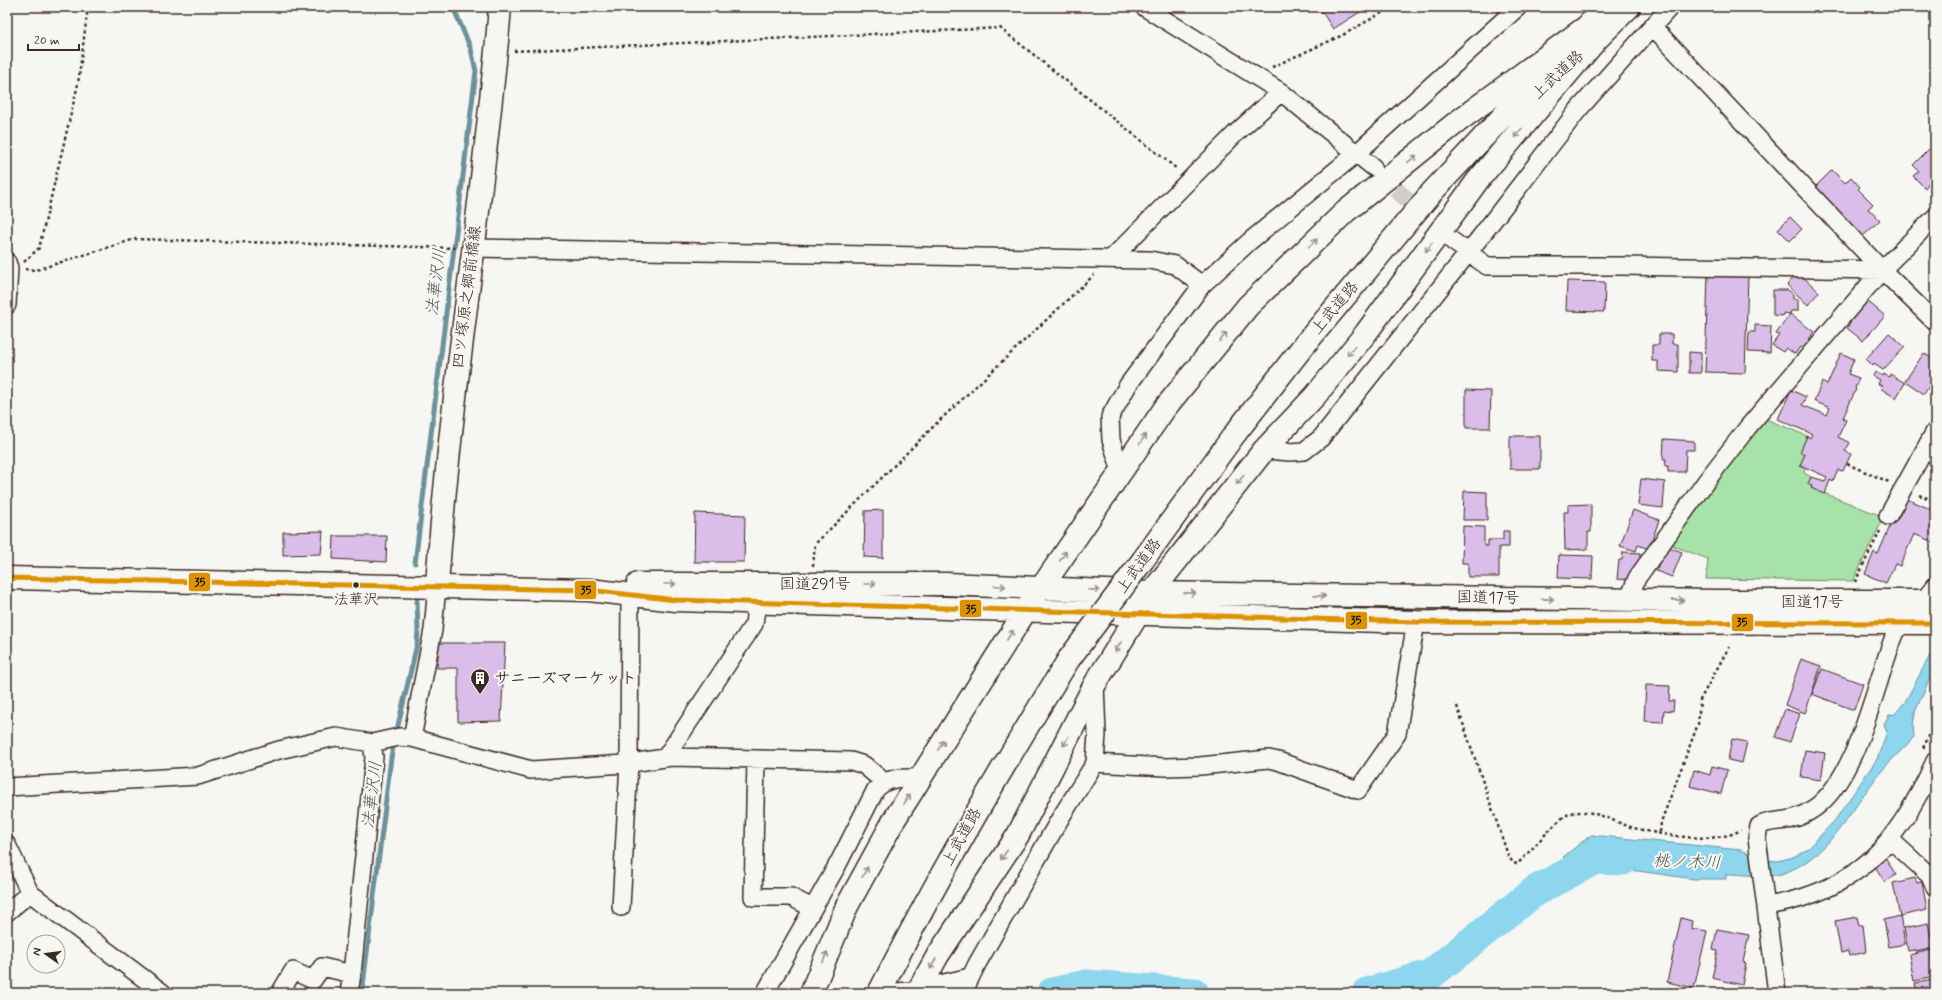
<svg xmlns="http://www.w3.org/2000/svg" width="1942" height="1000" font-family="Mynerve,'Klee One',sans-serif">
  <rect width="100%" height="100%" fill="#f6f6f2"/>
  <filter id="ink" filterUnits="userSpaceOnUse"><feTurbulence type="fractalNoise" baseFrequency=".025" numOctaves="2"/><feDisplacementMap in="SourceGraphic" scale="8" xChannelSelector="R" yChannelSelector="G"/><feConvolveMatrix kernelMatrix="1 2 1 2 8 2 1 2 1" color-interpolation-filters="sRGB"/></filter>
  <g filter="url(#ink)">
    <path fill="#a7e2a8" stroke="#718663" d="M1761,417L1807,436L1801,452L1805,454L1801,465L1805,467L1804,473L1811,477L1808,484L1812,486L1811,488L1884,517L1853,581L1706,579L1708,559L1666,543Z"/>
    <path fill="#8dd6ee" stroke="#6c919b" d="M1935,646V666L1916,710L1913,724L1914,737C1903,750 1890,760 1880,773C1851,809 1829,859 1781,874C1767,878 1742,874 1726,874V879H1694L1631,870L1596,873L1563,857L1591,835L1741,850L1765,860L1778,861L1793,857L1808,849L1835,820L1877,759L1887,732L1884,724L1889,715L1895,714L1905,702Z"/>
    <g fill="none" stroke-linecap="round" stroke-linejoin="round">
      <path stroke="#6c919b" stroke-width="5" d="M415,563L476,71L471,49L453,7
        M396,734L417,644L418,630L417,601
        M362,993L391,758L394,742"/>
      <path stroke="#8dd6ee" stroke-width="31" d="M1052,993L1086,985L1194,993
        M1367,993L1430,975L1535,891L1595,859L1623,860"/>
    </g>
    <path fill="#dbbdea" stroke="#3b2a1e" d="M1319,7H1368L1333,29Z
      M1935,143V174L1925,188L1913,176L1919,171L1913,165Z
      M1832,170L1845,183L1851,177L1860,187L1858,189L1873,204L1868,209L1880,220L1861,238L1813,189Z
      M1790,217L1802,229L1790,241L1778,229Z
      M1798,272L1819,292L1808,305L1787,285Z
      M1708,274L1748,275L1745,373L1705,372Z
      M1567,281L1605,282L1604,312L1566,311Z
      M1773,290H1788L1793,294V299H1798V311H1791L1790,314L1783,313V316L1773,315Z
      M1865,299L1885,316L1863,341L1847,328L1851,322L1848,319Z
      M1790,314L1814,332L1809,339L1811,341L1805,350L1800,347L1795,354L1786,348L1783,352L1772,345L1779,335L1776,334Z
      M1755,325L1771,326L1770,353L1748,352L1749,332H1755Z
      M1889,333L1905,347L1883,370L1874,364L1873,366L1866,359Z
      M1659,334H1672V344H1678V372L1658,371V361H1652V345H1659Z
      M1689,352L1701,353V373H1689Z
      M1841,353L1854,359L1848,374L1859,378L1855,388L1856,389L1843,418L1846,420L1838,437L1850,443L1845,451L1851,454L1843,471L1838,470L1833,482L1830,480L1825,494L1811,488L1812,486L1808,484L1811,477L1825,481L1827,477L1800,465L1805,454L1800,452L1807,436L1810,438L1812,434L1778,419L1791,390L1806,397L1802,405L1827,415L1830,408L1814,401L1822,382L1827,385Z
      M1924,353L1935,361V377L1924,394L1905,381Z
      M1875,372L1883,376L1884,374L1889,377L1890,374L1905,383L1896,398L1880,388L1882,386L1878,384L1880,380L1873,376Z
      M1466,390L1491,391L1490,428H1466Z
      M1510,436H1540V469H1510Z
      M1664,439L1694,441V450H1686L1685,472H1668V466H1665L1666,459H1663Z
      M1641,479L1665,482L1663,508L1638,505Z
      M1464,491L1487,492V520H1463Z
      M1907,499L1935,511V543L1914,534L1900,566L1895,564L1886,583L1865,574L1874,552L1878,554L1894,517L1898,519Z
      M1591,504V532H1588V549L1565,550L1564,512H1568V505Z
      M883,510V558L864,557L865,511Z
      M1633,510L1659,520L1649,549L1638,545L1636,551L1620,546Z
      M695,513L745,515L744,562H694Z
      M1463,526L1484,527V546H1488V540H1503V531H1509V547H1499V577H1468V563H1462Z
      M323,531L321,554L283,555V532Z
      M334,536H387L386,562L333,559Z
      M1666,546L1682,552L1672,577L1656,571Z
      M1623,552L1640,553V564L1630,580L1617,579L1619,560H1622Z
      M1559,555L1593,556L1592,579L1558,578Z
      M439,643H505L501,721L458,722V668H437Z
      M1801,659L1821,666L1805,713L1785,705Z
      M1822,669L1863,684L1854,710L1812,694Z
      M1646,685L1670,686L1669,701H1674L1673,711L1664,710L1663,722L1644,721Z
      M1785,709L1800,714L1790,742L1775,737Z
      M1732,739L1747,742L1742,763L1728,760Z
      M1805,750L1825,753L1821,780L1801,777Z
      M1712,766L1727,770L1721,794L1690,786L1694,770L1710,775Z
      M1885,857L1896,875L1885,882L1874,865Z
      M1915,878L1917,883L1922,882L1927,910L1900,916L1893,883Z
      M1900,916L1905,944L1889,947L1884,920Z
      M1857,917L1859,925H1863L1866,952L1849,956L1848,951L1841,953L1835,921Z
      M1681,918L1692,921L1691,928L1707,931L1694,988L1667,982Z
      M1928,923L1931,937H1935V948L1915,952L1914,950L1908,951L1904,928Z
      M1717,929L1749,935L1743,962L1746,963L1742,985L1712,978L1718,951L1713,950Z
      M1931,950L1935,977L1914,981L1909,955Z
      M1934,980L1935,993H1917L1915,983Z"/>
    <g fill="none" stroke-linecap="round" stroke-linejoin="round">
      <path stroke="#d1cdc8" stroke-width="17" stroke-dasharray="17 8" stroke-linecap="butt" d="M1377,172L1449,238"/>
      <defs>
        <path id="minor" d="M1144,7L1281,92L1373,167
          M1652,26L1882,270L1935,322
          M1451,240L1487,266H1619L1882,270
          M474,248L1150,260L1175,265L1202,285
          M1112,258L1235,134L1281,92
          M7,262L9,268L7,305
          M1264,450L1290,452L1304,451L1321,438L1468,253L1578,110L1670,7
          M1121,471L1111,440L1110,417L1128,385L1202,285L1250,241L1357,153L1518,7
          M1888,516L1935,431
          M1633,600L1632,591L1637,578L1707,480L1748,427L1882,270L1935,217
          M412,738L433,630L437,586
          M665,758L754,624L757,602
          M756,759L753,897H791L812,908
          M1095,763L1165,767L1200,766L1269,759L1278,761L1358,790L1397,734L1416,622
          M7,787L198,776L279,750L336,737L372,743L399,737L412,738L531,770L625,764L671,757L851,761L864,765L883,781
          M1891,840L1930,876L1935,887
          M7,845L30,893L163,993
          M1766,906C1858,892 1899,842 1935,761
          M621,907L629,763L630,595
          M7,912L30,893
          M927,987L970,977
          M894,992L913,991
          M280,993L293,971L313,980L322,967L352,974L374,757L372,743
          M349,993L352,974
          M765,993L838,864L876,789C889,776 903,778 921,778
          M963,993L977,964L1061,817L1095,763L1097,734L1095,684
          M1777,993L1757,838L1759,826C1768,820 1780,822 1791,819C1800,817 1809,812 1816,807C1859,774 1875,683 1895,634C1905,615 1923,603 1935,586"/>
        <path id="major" d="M437,586C450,392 484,201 500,7"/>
        <path id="highway" d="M1576,38L1605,7
          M1587,49L1629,7
          M1143,560L1234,435L1301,349L1433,191L1551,65
          M7,578L589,590L676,600L1416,622L1935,623
          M638,584H947L1151,593L1715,601H1935
          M811,993L847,906L894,820L1026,610L1165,408L1248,306L1345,212L1457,122L1586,27
          M879,993C937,878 1001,768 1069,659
          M917,993L938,955L1018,835L1095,684L1151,593L1264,450L1315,396L1366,333L1478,180L1597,39"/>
      </defs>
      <use href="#minor" stroke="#3b2a1e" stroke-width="20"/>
      <use href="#major" stroke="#3b2a1e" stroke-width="25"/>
      <use href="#highway" stroke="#3b2a1e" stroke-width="25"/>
      <path stroke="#3b2a1e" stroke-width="2.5" stroke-dasharray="3 3" stroke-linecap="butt" d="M514,51L1000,28L1177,169
        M1272,67L1343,35L1392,7
        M24,262L39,248L78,84L88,7
        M25,269L36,270L135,239L455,248
        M1847,464L1889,482
        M1919,495L1935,501
        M813,566L815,544L940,420L1094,275
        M1855,582L1880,531
        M1457,706L1508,855L1513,863L1517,864C1529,854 1555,821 1567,815C1589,805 1612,822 1634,828C1662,835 1715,845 1741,830
        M1923,748L1935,724
        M1660,832L1661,822L1698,724L1700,700L1729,647"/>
      <use href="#minor" stroke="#f6f6f2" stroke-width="17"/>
      <use href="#major" stroke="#f6f6f2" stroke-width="22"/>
      <use href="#highway" stroke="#f6f6f2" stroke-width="22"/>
      <defs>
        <path id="highway-bridge" d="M1069,659L1143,560"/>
      </defs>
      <use href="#highway-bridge" stroke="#3b2a1e" stroke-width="25" stroke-linecap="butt"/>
      <use href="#highway-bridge" stroke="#f6f6f2" stroke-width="22"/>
      <defs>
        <path id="bus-1" d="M7,578L589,590L676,600L1416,622L1935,623"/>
      </defs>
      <use href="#bus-1" stroke="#f6f6f2" stroke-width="8"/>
      <use href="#bus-1" stroke="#db9304" stroke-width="5"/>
    </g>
    <defs><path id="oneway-shaft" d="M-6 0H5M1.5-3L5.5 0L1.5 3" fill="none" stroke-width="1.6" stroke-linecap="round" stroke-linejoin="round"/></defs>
    <g stroke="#989088">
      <use href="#oneway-shaft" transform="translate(1518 133) rotate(130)"/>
      <use href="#oneway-shaft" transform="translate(1412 159) rotate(-38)"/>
      <use href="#oneway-shaft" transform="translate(1313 243) rotate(-44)"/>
      <use href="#oneway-shaft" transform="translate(1429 247) rotate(126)"/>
      <use href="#oneway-shaft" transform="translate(1223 337) rotate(-51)"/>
      <use href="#oneway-shaft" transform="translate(1351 351) rotate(129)"/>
      <use href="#oneway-shaft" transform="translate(1143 439) rotate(-55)"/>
      <use href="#oneway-shaft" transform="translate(1240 480) rotate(129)"/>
      <use href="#oneway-shaft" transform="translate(1063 556) rotate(-56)"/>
      <use href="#oneway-shaft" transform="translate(670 584)"/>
      <use href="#oneway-shaft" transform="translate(870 584)"/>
      <use href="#oneway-shaft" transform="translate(1000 586) rotate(3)"/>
      <use href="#oneway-shaft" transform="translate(1094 590) rotate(2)"/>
      <use href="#oneway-shaft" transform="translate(1190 593) rotate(1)"/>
      <use href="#oneway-shaft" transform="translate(1320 596) rotate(1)"/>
      <use href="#oneway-shaft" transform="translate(1548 599) rotate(1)"/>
      <use href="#oneway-shaft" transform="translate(1678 600) rotate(1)"/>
      <use href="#oneway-shaft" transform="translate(1010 635) rotate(-57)"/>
      <use href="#oneway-shaft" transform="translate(1118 647) rotate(121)"/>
      <use href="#oneway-shaft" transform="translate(1066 741) rotate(117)"/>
      <use href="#oneway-shaft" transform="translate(941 745) rotate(-58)"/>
      <use href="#oneway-shaft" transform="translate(907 799) rotate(-57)"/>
      <use href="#oneway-shaft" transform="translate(1004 855) rotate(124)"/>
      <use href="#oneway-shaft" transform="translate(865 872) rotate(-61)"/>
      <use href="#oneway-shaft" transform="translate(825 957) rotate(-68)"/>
      <use href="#oneway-shaft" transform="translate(933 964) rotate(118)"/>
    </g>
  </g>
  <defs>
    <symbol id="building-pin" viewBox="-11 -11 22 30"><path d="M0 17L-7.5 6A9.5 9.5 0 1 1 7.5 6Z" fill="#3b2a1e" stroke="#f6f6f2"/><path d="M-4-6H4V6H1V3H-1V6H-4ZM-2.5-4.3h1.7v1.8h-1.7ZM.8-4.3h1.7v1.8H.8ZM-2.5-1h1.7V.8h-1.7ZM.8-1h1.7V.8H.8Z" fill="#fff"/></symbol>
  </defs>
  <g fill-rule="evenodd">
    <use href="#building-pin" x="469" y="667" width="22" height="30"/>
  </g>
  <circle fill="#3b2a1e" stroke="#f6f6f2" stroke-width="1.5" cx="356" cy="585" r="3.5"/>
  <g text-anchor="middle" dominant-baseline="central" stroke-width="4" stroke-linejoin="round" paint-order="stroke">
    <g font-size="15" fill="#3b2a1e" stroke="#f6f6f2">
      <text x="356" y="600">法華沢</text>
    </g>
    <g font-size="16" fill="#3b2a1e" stroke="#f6f6f2">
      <text transform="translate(1558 75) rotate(-43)">上武道路</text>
      <text transform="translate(467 297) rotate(-83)">四ツ塚原之郷前橋線</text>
      <text transform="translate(1335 308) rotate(-50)">上武道路</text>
      <text transform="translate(1139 566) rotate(-54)">上武道路</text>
      <text x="815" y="584">国道291号</text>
      <text transform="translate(1488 598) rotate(1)">国道17号</text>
      <text x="1812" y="602">国道17号</text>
      <text transform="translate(962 837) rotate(-61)">上武道路</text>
    </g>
    <g font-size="16" font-weight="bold" fill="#3b2a1e" stroke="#f6f6f2" text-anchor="start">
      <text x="494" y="678">サニーズマーケット</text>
    </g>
    <g font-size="17" font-style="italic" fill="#505552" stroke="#f6f6f2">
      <text transform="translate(436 282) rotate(-83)">法華沢川</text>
      <text transform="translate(372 795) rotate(-83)">法華沢川</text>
      <text transform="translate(1687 862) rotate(2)">桃ノ木川</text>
    </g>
  </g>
  <g stroke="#f6f6f2" stroke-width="1.5">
    <rect x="188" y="572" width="23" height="20" rx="4" fill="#db9304"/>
    <rect x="574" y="580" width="23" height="20" rx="4" fill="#db9304"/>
    <rect x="959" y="599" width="23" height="19" rx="4" fill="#db9304"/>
    <rect x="1345" y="611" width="23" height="19" rx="4" fill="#db9304"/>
    <rect x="1731" y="613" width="23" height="19" rx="4" fill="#db9304"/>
  </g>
  <g font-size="11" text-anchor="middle" font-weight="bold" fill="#111">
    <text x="200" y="586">35</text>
    <text x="586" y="594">35</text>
    <text x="971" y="613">35</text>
    <text x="1356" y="624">35</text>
    <text x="1742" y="626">35</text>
  </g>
  <rect width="1942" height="1000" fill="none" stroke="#f6f6f2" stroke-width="24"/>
  <rect x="12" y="12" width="1918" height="976" fill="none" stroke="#3b2a1e" stroke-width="1.5" filter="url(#ink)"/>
  <g transform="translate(46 954) rotate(284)"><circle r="19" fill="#f6f6f2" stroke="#aba49d"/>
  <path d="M0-3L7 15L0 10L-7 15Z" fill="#3b2a1e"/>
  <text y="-6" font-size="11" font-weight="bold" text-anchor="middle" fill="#3b2a1e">N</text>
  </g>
  <path d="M28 44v6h51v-6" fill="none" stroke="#3b2a1e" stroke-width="2"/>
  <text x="34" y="44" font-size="12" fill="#3b2a1e" stroke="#f6f6f2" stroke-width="3" paint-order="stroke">20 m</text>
</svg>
